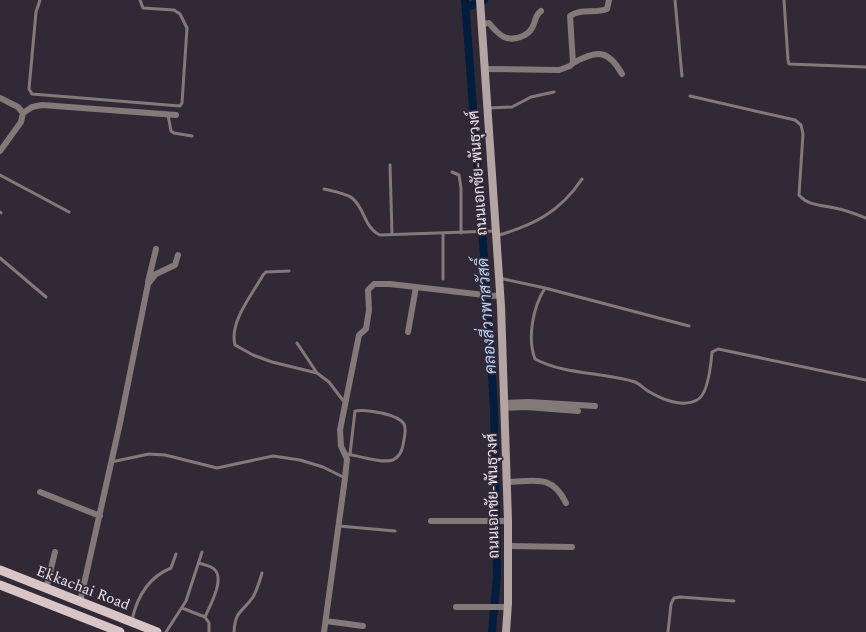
<svg xmlns="http://www.w3.org/2000/svg" width="866" height="632" font-family="Spectral,Sarabun,serif">
  <rect width="100%" height="100%" fill="#322937"/>
  <g fill="none" stroke-linecap="round" stroke-linejoin="round">
    <path stroke="#021d3d" stroke-width="8" d="M465,0L488,310L494,409L497,576L492,632
      M466,8L484,0"/>
    <path stroke="#837979" stroke-width="3" d="M40,0L36,12L29,89L32,94L180,106L182,103L187,28L180,14L174,10L143,8L140,0
      M675,0L682,76
      M784,0L788,60L789,64L866,67
      M690,96L795,120L801,125L803,134L799,195C808,206 822,205 835,208C845,210 856,214 866,218
      M489,108L512,107L531,97L554,92
      M168,115L171,131L174,133L192,136
      M390,165L392,234
      M452,172L459,175L461,188V233
      M0,175L69,212
      M324,189C332,191 345,193 352,198C365,208 364,228 380,235L494,231
      M0,212L1,213
      M496,236C534,225 560,212 582,179
      M0,258L46,297
      M289,271L266,272L263,275C252,295 229,322 235,345L253,355L272,362L317,373
      M499,278L545,288C533,307 527,338 535,359C565,375 603,372 635,382C640,384 643,388 648,391C661,399 682,408 697,400C708,395 711,364 712,352L718,349L866,380
      M443,279V233
      M545,288L689,326
      M297,343L317,373L329,382L345,403
      M345,454C358,455 381,464 393,460C399,457 402,451 403,445C404,439 407,430 404,424C398,414 366,409 355,411L350,454
      M111,462L149,454L165,455L217,468L273,456L300,460L323,467L345,478
      M339,526L395,531
      M182,608L205,617C210,605 228,575 211,567C207,565 202,564 199,563
      M205,617L209,623V632
      M132,620C137,597 149,577 171,568L176,554
      M166,632L186,601L202,552
      M234,632C235,610 243,612 253,597C257,590 260,580 262,573
      M668,632L671,604L674,598L680,597L734,601"/>
    <path stroke="#837979" stroke-width="6" d="M481,24L489,23C493,28 498,34 504,37C513,41 527,37 532,28C536,22 534,16 541,11
      M573,63C597,50 608,49 622,74
      M484,69L559,70L570,66L573,63L570,16C581,8 595,14 607,9L609,0
      M0,98L18,107L23,113
      M0,151L21,122L23,113L32,107L42,105L176,115
      M148,282L156,249
      M408,332L416,287
      M505,403L529,402L595,406
      M505,408L526,407L578,411
      M508,482C535,481 552,474 566,503
      M40,492L100,516
      M431,521H508
      M509,546L572,547
      M46,589L55,552
      M80,602L120,423L148,284L156,274L175,265L178,255
      M456,607H508
      M326,621L363,626
      M324,632L345,478L347,459L341,446L340,430L359,335L366,329L369,310L368,290L374,284H390L493,296L501,295"/>
    <path stroke="#b4a4a4" stroke-width="8" d="M480,0L501,306L508,521V603L506,632"/>
    <path stroke="#dac5c6" stroke-width="9" d="M0,570L157,632
      M0,585L120,632"/>
  </g>
  <g text-anchor="middle" dominant-baseline="central" stroke-width="3.5" stroke-linejoin="round" paint-order="stroke">
    <g font-size="15" fill="#eae4ed" stroke="#322937">
      <text transform="translate(478 173) rotate(-94)">ถนนเอกชัย-พันธุวงศ์</text>
      <text transform="translate(493 496) rotate(-91)">ถนนเอกชัย-พันธุวงศ์</text>
      <text transform="translate(83 588) rotate(21)">Ekkachai Road</text>
    </g>
    <g font-size="16" font-style="italic" fill="#b7d3f8" stroke="#322937">
      <text transform="translate(487 316) rotate(-94)">คลองสี่วาพาสวัสดิ์</text>
    </g>
  </g>
</svg>
